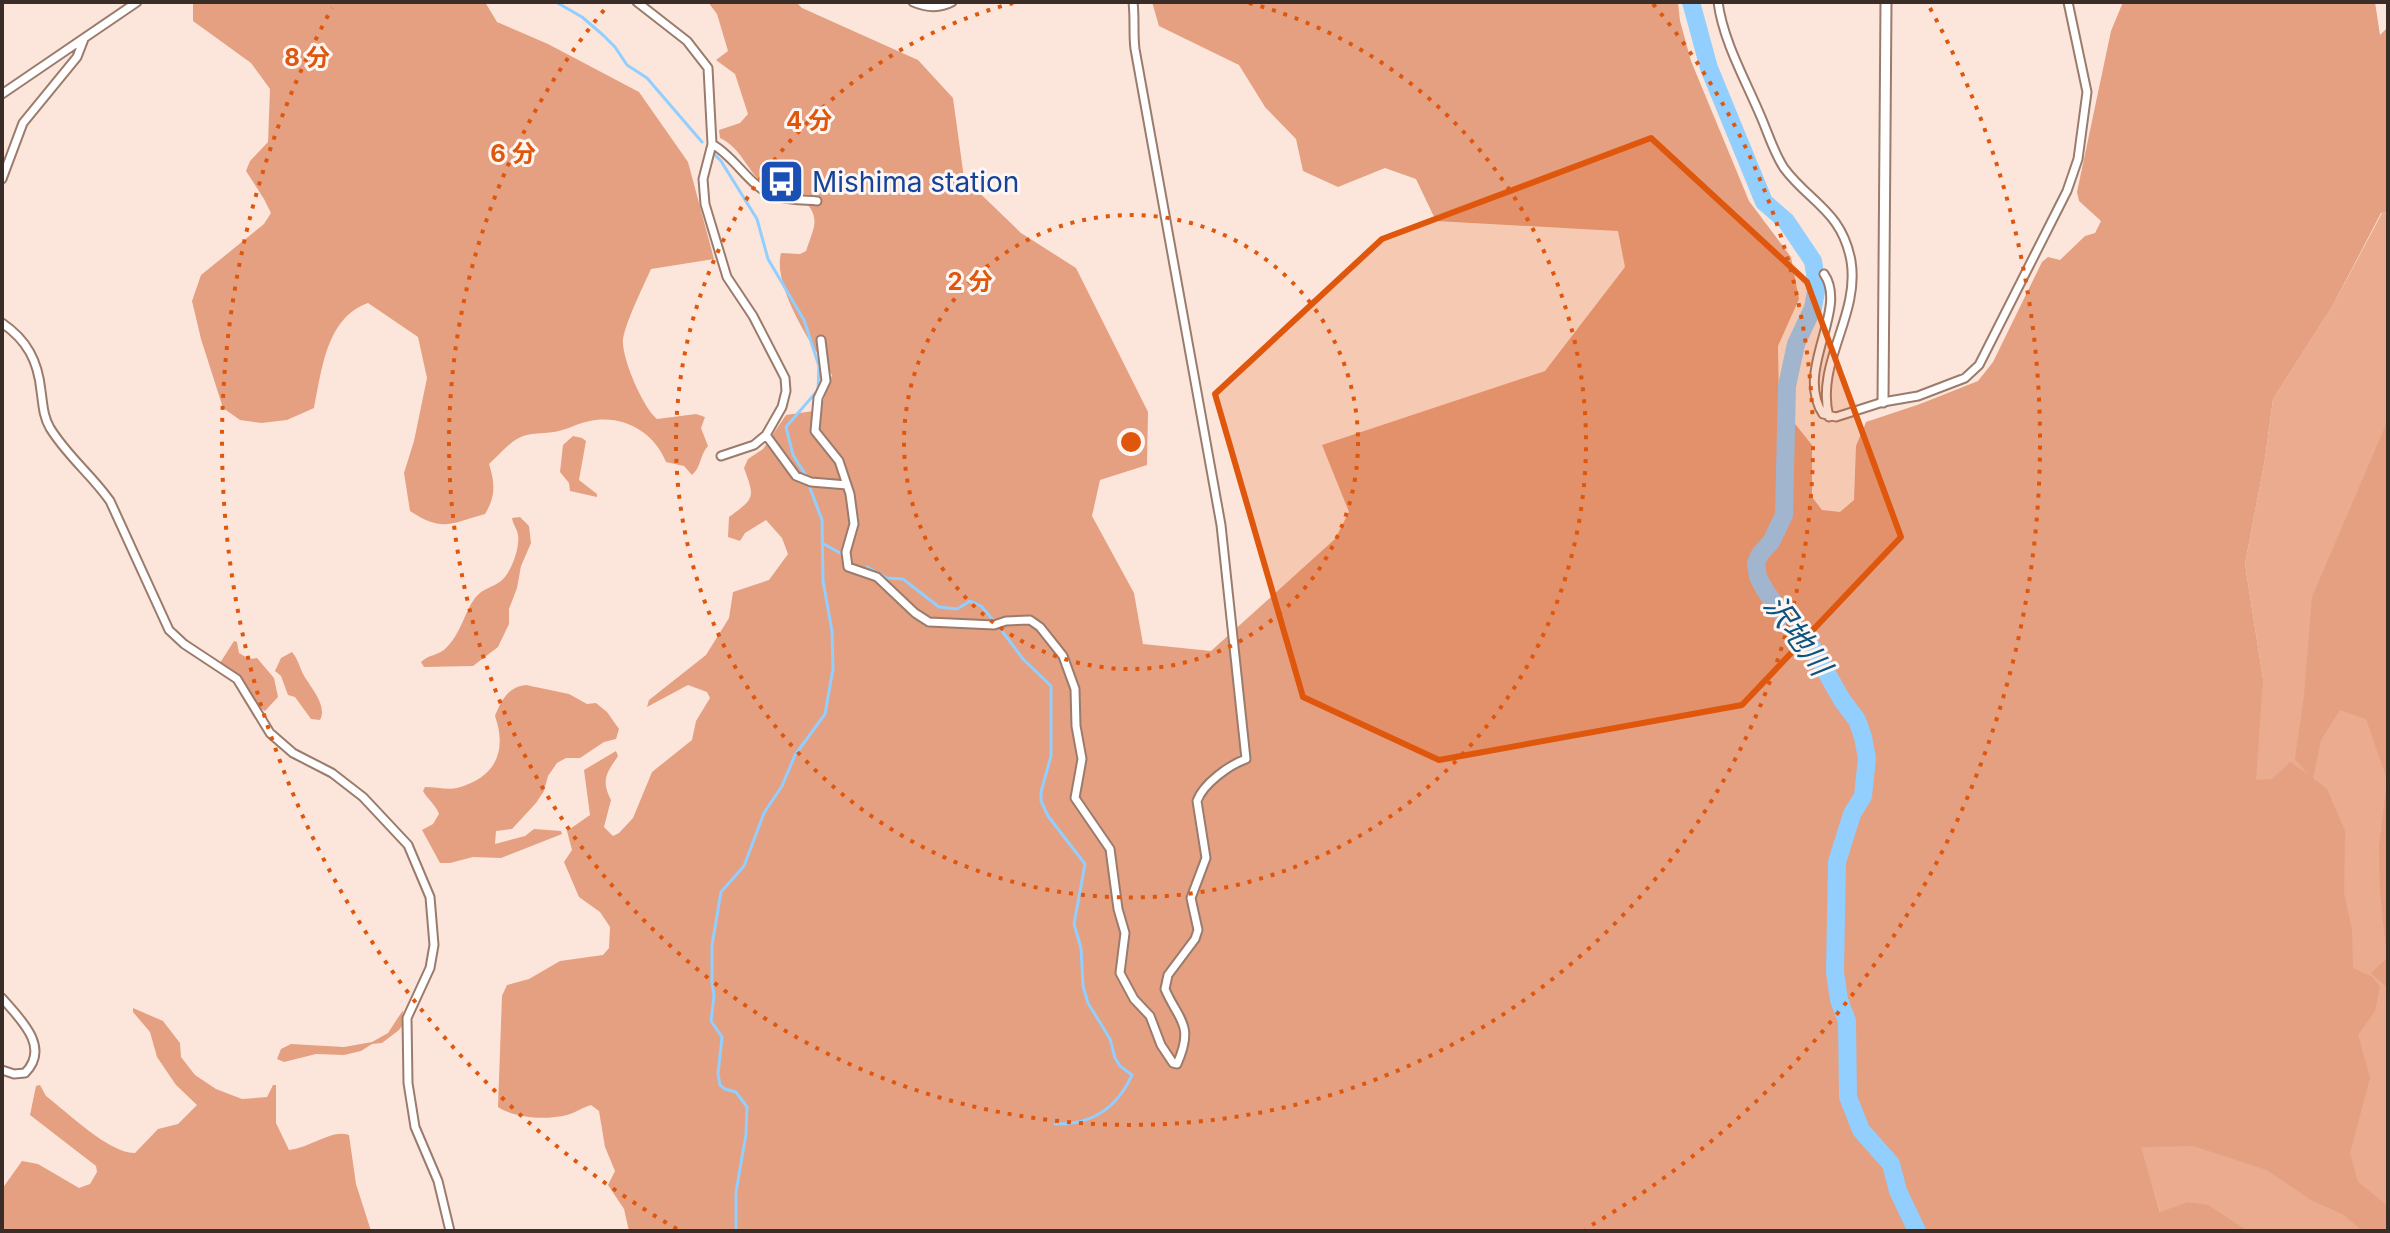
<svg xmlns="http://www.w3.org/2000/svg" width="2390" height="1233" font-family="Inter,'Noto Sans JP',sans-serif">
  <rect width="100%" height="100%" fill="#fce6dc"/>
  <path fill="#eaab8e" d="M2388,212V1231H2166L2106,1035L2147,961L2263,679L2245,564L2265,459L2273,399L2333,305L2382,213Z"/>
  <path fill="#e4a081" d="M193,2H485L497,22L548,44L639,92L688,162L714,259L651,269C643,287 626,321 623,339C621,357 643,408 657,419L696,414L705,417L701,428L708,446C700,454 701,468 692,475L684,466L666,462C654,432 623,414 590,421C578,423 567,430 554,432C542,434 528,432 517,439C507,445 498,456 489,464C495,483 496,496 485,514C450,524 442,532 410,511L404,473L414,441L427,378L418,337L368,303C326,318 322,370 314,408L287,420L261,423L240,420L223,408L201,339L192,301L201,275L264,224L271,213L264,199L246,171L250,161L268,142L270,89L251,63L193,21Z
    M708,2H796L802,8L918,60L953,98L964,178L1021,233L1076,268L1148,412L1147,465L1100,480L1092,516L1134,593L1143,644L1211,651L1335,539L1349,512L1322,445L1545,371L1625,267L1618,231L1436,221L1416,179L1385,168L1338,187L1303,171L1296,139L1265,107L1239,65L1159,26L1152,2H1678L1680,21L1691,61L1749,201L1791,257L1799,299L1778,346L1779,404L1812,445V497L1822,510L1840,512L1854,500L1856,446L1866,422L1920,404L1978,381L1993,362L2042,262L2048,257L2060,260L2085,236L2095,233L2101,221L2079,201L2077,192L2111,31L2123,2H2375L2380,35L2388,27V212L2381,213L2333,305L2273,399L2265,459L2245,564L2263,679L2256,780L2272,779L2290,762L2309,775L2295,759L2304,696L2312,597L2388,420V988L2371,973L2387,958L2380,892L2379,848L2387,779L2366,719L2340,710L2321,740L2313,778L2327,789L2345,831L2344,893L2352,930L2353,968L2372,977L2380,987L2375,1011L2358,1035L2370,1078L2350,1153L2358,1182L2388,1206V1231H2363L2342,1214L2311,1200L2267,1170L2193,1146L2141,1147L2160,1212L2188,1202L2208,1205L2248,1231H629L624,1209L608,1185L615,1171L605,1147L599,1111L591,1105C583,1107 575,1113 567,1115C547,1120 516,1119 498,1107L502,996L507,985L529,979L560,961L603,955L609,948L610,927L600,912L579,897L564,862L572,850L567,831L590,815L584,770L616,751L618,756C606,774 601,780 611,800L604,827L613,836L619,833L633,818L652,772L692,740L696,721L710,698L707,692L688,685L647,707L649,700L706,655L729,618L733,592L769,580L788,554L782,538L766,520L745,533L740,541L728,537L729,517C755,498 755,498 744,468L748,459L763,449L786,415L820,410L832,375C813,348 772,286 781,253L800,254L806,251C816,222 821,218 799,194C747,194 752,153 720,138L719,130L740,123L748,114L735,74L716,60L728,51L717,14Z
    M573,436L582,438L586,441L579,480L597,494V497L570,491L569,483L560,472L563,445Z
    M520,517L529,526L531,543L521,566L517,588L509,609V624L498,647L473,666L424,667L421,662C429,654 439,656 447,647C461,633 464,613 475,598C483,588 492,588 501,581C511,573 520,548 518,535C517,528 513,525 512,518Z
    M234,641L237,642L239,653L249,659L257,658L274,678L278,697L265,711L258,707L249,689L220,663Z
    M292,652C298,659 299,666 303,674C310,687 328,705 320,720L311,719L295,697L288,695L281,676L275,671L281,658Z
    M526,685L569,694L587,704L596,703L607,712L619,729L616,739L604,742L580,758H566L557,763L548,776L544,791L536,803L512,829L496,831L495,844L525,836L534,829L561,831L562,834L501,858L473,857L450,863H440L422,830L433,824L439,814C436,805 428,800 423,791L425,787C435,787 448,790 457,788C494,778 508,753 495,716C501,701 508,687 526,685Z
    M133,1008L163,1021L180,1043L181,1057L195,1075L216,1089L242,1099L267,1097L273,1085H276V1123L289,1150C310,1148 332,1129 349,1135L356,1184L371,1231H2V1189L22,1161L38,1164L79,1188L90,1184L97,1172L96,1166L30,1115L36,1086L40,1085L46,1096C67,1112 110,1154 135,1153L158,1129L178,1124L197,1105L176,1085L157,1057L150,1032L133,1012Z
    M403,1010L402,1026L399,1030L382,1043L372,1044L361,1051L344,1055L316,1054L284,1062L277,1059L281,1049L291,1044L344,1047L372,1042L388,1033Z"/>
  <g fill="none" stroke-linecap="round" stroke-linejoin="round">
    <path stroke="#92cefe" stroke-width="3" d="M556,2L582,17L603,35L615,47L627,65L647,78L702,142
      M714,154L721,161L757,219L768,259L804,320L819,366L818,390L786,427L793,455L807,477
      M822,543L842,554
      M867,567L887,578L903,579L939,607L957,609L970,601L981,606L994,621
      M999,627L1023,659L1051,686V756L1041,792V801L1048,816L1085,864L1074,924L1081,948L1083,986L1088,1003L1110,1039L1115,1058L1120,1066L1132,1075C1117,1108 1091,1125 1055,1124
      M736,1231V1192L746,1134L747,1107L736,1092L725,1089L720,1085L718,1074L722,1037L711,1021L714,995L712,983V945L721,892L744,866L764,813L782,786L795,755L825,714L833,669L832,631L823,581L822,520L810,488"/>
    <path stroke="#92cefe" stroke-width="18" d="M1691,2L1709,68L1764,202L1786,221L1813,261L1817,286L1813,308L1796,344L1787,386L1784,515L1771,542L1760,554L1756,563L1758,577L1765,590L1789,624L1812,647L1842,700L1857,720L1863,737L1867,758L1863,796L1852,814L1837,862L1835,972L1839,1000L1847,1021L1848,1097L1861,1130L1891,1164L1898,1191L1917,1231"/>
    <defs>
      <path id="minor" d="M637,2L687,41L708,68L712,144L703,179L705,204L727,277L753,316L785,378L786,391L782,407L766,435L754,445L721,456
        M913,2C927,8 939,9 952,2
        M1718,2C1723,41 1746,81 1761,117C1768,133 1774,153 1784,168C1809,202 1842,211 1851,261C1860,316 1815,363 1829,417
        M2,94L137,2
        M712,144C736,157 751,190 778,197C790,200 804,200 817,201
        M2,179L23,123L77,57L84,39
        M1824,274C1849,310 1794,370 1823,414L1836,417L1883,402L1918,396L1965,378L1979,365L2067,191L2078,159L2087,92L2068,2
        M2,323C27,340 38,361 41,391C43,404 43,416 50,428C68,457 91,474 110,501L169,630L184,644L237,679L270,733L293,753L332,773L363,797L408,845L430,897L434,945L430,968L407,1018L408,1083L415,1127L438,1181L450,1231
        M821,340L826,381L818,398L815,431L839,461L850,494L854,524L846,552L848,567L877,577L915,613L929,622L994,625L1006,621L1030,620L1040,627L1063,656L1075,689L1076,726L1082,759L1075,798L1110,849L1118,909L1125,933L1120,973L1134,999L1150,1016L1161,1045L1173,1063L1177,1064C1195,1024 1178,1020 1165,989L1168,975L1195,939L1198,930L1191,898L1206,858L1197,801C1203,784 1229,765 1246,759L1221,525L1135,49C1133,33 1135,19 1133,2
        M766,435L796,476L811,482L847,485
        M2,998C20,1019 51,1047 25,1073L14,1074L2,1070"/>
      <path id="tertiary" d="M1883,402L1886,2"/>
    </defs>
    <use href="#minor" stroke="#9b7b6c" stroke-width="11"/>
    <use href="#tertiary" stroke="#9b7b6c" stroke-width="13"/>
    <use href="#minor" stroke="#fff" stroke-width="7"/>
    <use href="#tertiary" stroke="#fff" stroke-width="9"/>
  </g>
  <path fill="#df570d" fill-opacity="0.2" stroke="#df570d" stroke-width="6" stroke-linejoin="round" d="M1651,138L1807,282L1901,537L1742,705L1439,760L1303,697L1215,394L1382,239Z"/>
  <g fill="none" stroke="#df570d" stroke-width="4" stroke-dasharray="4 8">
    <circle cx="1131" cy="442" r="227"/>
    <path d="M1249 3A455 455 0 1 1 1013 3"/>
    <path d="M1653 4A682 682 0 1 1 609 4"/>
    <path d="M677 1229A909 909 0 0 1 332 8M1930 8A909 909 0 0 1 1585 1229"/>
  </g>
  <defs>
    <symbol id="bus-square" viewBox="-11 -11 22 22"><rect x="-9" y="-9" width="18" height="18" rx="4" fill="#1a4fb4" stroke="#fef6f3"/><path d="M-5-6H5V4H4V6H2V4H-2V6H-4V4H-5ZM-3.5-4V0h7V-4ZM-3.5 1.2v1.5H-2V1.2ZM2 1.2v1.5H3.5V1.2Z" fill="#fff"/></symbol>
  </defs>
  <g fill-rule="evenodd">
    <use href="#bus-square" x="756" y="156" width="51" height="51"/>
  </g>
  <g text-anchor="middle" dominant-baseline="central" stroke-width="6" stroke-linejoin="round" paint-order="stroke">
    <g font-size="28" fill="#164399" stroke="#fef6f3" text-anchor="start">
      <text x="812" y="182">Mishima station</text>
    </g>
    <g font-size="30" font-style="italic" fill="#0c537f" stroke="#fef6f3">
      <text transform="translate(1798 635) rotate(54)">沢地川</text>
    </g>
  </g>
  <circle cx="1131" cy="442" r="12" fill="#df570d" stroke="#fef6f3" stroke-width="4"/>
  <g font-size="24" text-anchor="middle" font-weight="bold" fill="#df570d" stroke="#fef6f3" stroke-width="6" stroke-linejoin="round" paint-order="stroke">
    <text x="307" y="66">8 分</text>
    <text x="809" y="129">4 分</text>
    <text x="513" y="162">6 分</text>
    <text x="970" y="290">2 分</text>
  </g>
  <rect width="2390" height="1233" fill="none" stroke="#3a2d27" stroke-width="8"/>
</svg>
